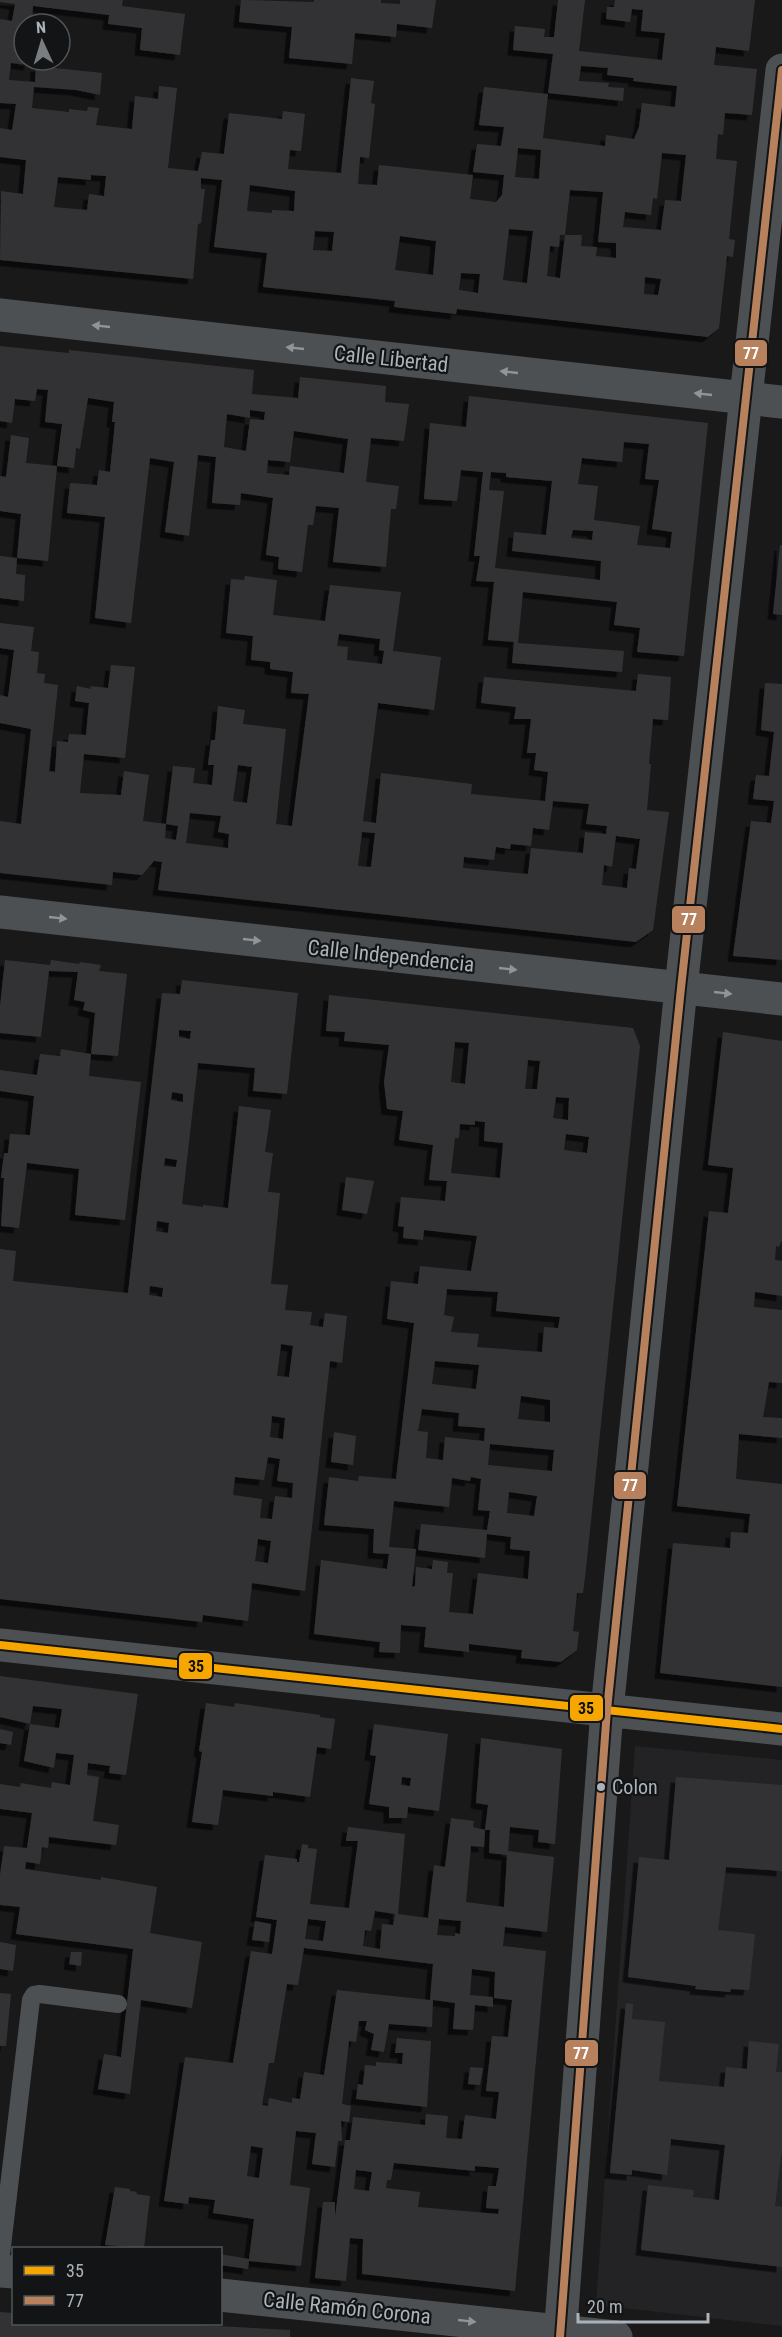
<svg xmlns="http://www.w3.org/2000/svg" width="782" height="2337" font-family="'Roboto Condensed',sans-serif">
  <defs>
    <filter id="shadow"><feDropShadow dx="-5.5" dy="5.5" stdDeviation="0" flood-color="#0009"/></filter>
  </defs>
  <rect width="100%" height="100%" fill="#19191a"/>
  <path fill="#232326" d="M635,1746L782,1760V2326L596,2305Z"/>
  <path fill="#323334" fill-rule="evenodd" filter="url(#shadow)" d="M0,0H123L122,6L185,14L180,55L140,50L142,28L108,24L109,15L33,6L32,24H24V60H30L29,65L11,63L9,80L35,82L36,66L102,73L100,95L76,90L34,87L32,108L69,112V109L87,111L88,107L99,108L96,125L132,129L135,96L158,99L159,86L177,88L168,168L198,171L202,152L224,154L229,113L282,119L283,111L305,114L301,151L290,150L288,169L341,173L351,78L374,81L371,103L375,104L369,158L360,157L358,184L377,185L379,165L473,175L470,199L496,202L502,195L504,175L473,172L477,144L501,146L504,127L479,125L484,87L548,94L543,138L605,146L606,135L634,139L639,127L642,103L675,107L677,86L633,81L634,78L607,75L608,68L581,66L579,81L609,83L608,87L624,88L623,101L548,93L553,54L513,50L515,26L545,29L544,37H554L558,0H585L579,51L662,60L665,33L641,31L643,10L632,9L630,22L606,19L607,7H614L615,0H755L749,51L716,47L714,65L757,69L752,115L725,113L723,135L718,134L716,159L737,161L729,239L735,240L733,257L727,256L719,328L708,337L457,309L456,314L394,307L395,301L263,287L267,253L214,247L222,180L201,178V189H205L201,223L198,224L193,279L0,260L1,191L23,194L26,160L0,157V128L12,130L16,104L0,103V19L12,21L15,4L0,2ZM518,148L541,150L539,179L515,177ZM662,153L686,155L681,201L665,200L661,230L623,227L625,212L651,215L653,198L657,199ZM91,175L106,176L104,196L89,194L87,210L54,207L58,177L91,180ZM250,185L295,191L294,211L272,210V213L247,211ZM570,190L603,192L598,242L616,243V258L596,256L597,247L581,246L582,235H565L560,278L547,276L550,246L559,247L560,235H565ZM509,229L533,231L527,283L503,280ZM315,231L334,232L332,251L313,250ZM400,236L436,241L433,275L395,270ZM461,273L480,274L478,293L459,290ZM645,277L661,279L658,295L644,294Z
    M241,0L314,2V0H381V3L400,4V0H436L432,28L397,24L396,37L355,33L352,64L289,58L292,27L239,22Z
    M0,346L69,353V350L254,370L252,394L298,398L300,377L386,386L385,402L409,404L404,441L371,438L366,482L399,486L396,509H391L386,567L333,562L339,508L316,506L313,525H308L302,572L278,569L279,557L266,555L273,498L241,493L240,505L212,503L216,457L198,455L189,536L165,532L174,462L150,458L131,623L95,618L105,517L67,513L70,483L97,485L99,470L110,472L115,422H112L114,402L88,398L80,449L76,448L74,468L57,466L62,424L45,422L48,390L37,389L35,401L15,399L12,423L0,421ZM250,410L265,412L264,420L250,419L246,451L224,447L227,414L250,418ZM294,431L348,439L344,473L290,466L289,475L267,473L268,460L290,462Z
    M469,396L708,423L684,656L637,652L640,628L614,625L617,602L523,592L518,643L624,651L622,672L512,663L514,642L488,640L494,582L476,581L480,556H474L483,472L461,470L457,501L424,499L430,423L466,427ZM624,442L649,444L645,479L659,480L652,529L672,532L670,548L637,545L640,526L594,520L598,486L578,484L582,458L622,462ZM491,472L506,473V477L552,481L546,535L514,532L512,551L601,561L600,580L495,568L504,491L489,490ZM573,530L593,531L592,540L571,538Z
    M11,435L29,438L26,463L57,466L48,561L17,558L21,514L0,511V476L6,477Z
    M780,545H782V615L773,614Z
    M0,556L17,558L16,574L25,575L24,601L0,598Z
    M245,576L277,580L273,615L325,621L330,585L401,592L393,651L441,657L434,710L378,703L363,821L376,823L381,773L472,784L471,794L545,801L548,772L534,770L536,753H527L531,719H514L516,707L481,703L484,677L636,691L638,674L671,677L668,720L653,719L649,764H651L647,810L669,812L653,930L636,942L158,890L162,862L154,861L142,875L113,872L112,885L0,873V821L21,824L31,729L0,723V695L8,697L14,650L0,648V623L34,627L31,651L39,652L37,673L45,674L44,683L58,685L49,771L55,772L57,741L68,742L69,734L86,735L89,703L75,701L77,686L91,689L90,686L108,688L111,665L135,667L125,758L84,754L80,793L121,795L124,771L149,775L143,821L166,824L173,766L195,768L193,783L212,785L214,765H208L211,740H215L218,706L245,710L243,724L286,729L276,824L292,826L309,694L291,693L293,672L270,669V662L251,660L253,636L226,633L231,579L244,580ZM339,634L380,639L379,650L384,651L382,664L347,660L348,647L337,646ZM238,765L252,767L247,803L233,801ZM553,801L589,804L586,824L607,826L606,834L585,832L583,853L531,848L528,874L463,868L464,857L494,860L496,847L510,849L511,844L531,846L533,828L549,830ZM190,813L221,816L218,832L229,834L228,848L186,843ZM166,824L178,826L176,840L165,838ZM362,832L375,833L371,867L358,866ZM616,836L640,839L636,869L629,868L627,888L602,885L604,865L612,867Z
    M765,683L782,684V960L733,956L751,821L771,823L774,801L753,799L756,775L769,776L774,732L761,730Z
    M5,960L50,965L51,960L79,964L80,962L101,965L99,971L127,974L118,1056L91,1054L89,1076L141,1082L125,1220L75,1215L79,1169L27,1163L19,1228L1,1226L4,1178H1L4,1153H8L10,1134L30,1135L34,1096L0,1091V1070L37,1075L40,1054L60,1056L61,1049L91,1054L95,1013L83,1010L85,1002L74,1000L78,972L49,971L41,1037L0,1033V1006Z
    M182,980L298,993L287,1094L253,1091L255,1068L198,1063L182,1204L203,1207V1205L228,1208L239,1106L271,1110L265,1152L273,1153L268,1192L280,1193L271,1284L288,1285L285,1310L312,1312L310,1325L323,1327L325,1313L347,1316L342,1363L330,1361L305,1591L252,1583L248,1621L203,1615L202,1622L0,1599V1249L16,1251L13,1281L128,1293L162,993L180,994ZM179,1030L191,1031L190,1039L179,1037ZM172,1092L183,1094V1102L171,1100ZM165,1158L177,1160L176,1167L164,1166ZM157,1221L169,1223L168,1233L156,1231ZM150,1286L163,1288L162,1297L149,1295ZM281,1344L293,1346L289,1377L277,1376ZM272,1416L285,1418L283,1439L270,1437ZM268,1457L280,1459L277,1481L293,1483L292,1498L275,1496L272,1519L260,1518L262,1499L233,1495L235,1477L264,1480ZM258,1539L271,1541L268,1563L255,1561Z
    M329,995L633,1028L640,1046L586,1569L583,1593H577L573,1631L579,1632L577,1650L561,1662L521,1658L522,1650L469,1644V1652L424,1647L426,1627L401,1625L400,1653L379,1652L380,1642L314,1634L321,1560L387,1569L389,1554L373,1553L374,1529L324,1525L329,1477L358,1481L359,1476L396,1479L414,1323L387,1319L391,1281L418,1284L420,1266L471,1271L477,1236L424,1230L423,1240L403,1238L404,1227L398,1226L401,1197L445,1201L447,1181L429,1180L433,1145L399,1140L403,1111L387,1109L384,1082L389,1045L344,1041L345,1032L326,1031ZM455,1042L469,1043L465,1084L451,1082ZM528,1060L540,1061L537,1089H525ZM556,1097L569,1098L568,1120L553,1118ZM475,1121L485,1122L484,1141L503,1143L500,1178L451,1173L455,1138H459L460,1124L475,1125ZM566,1134L589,1137L587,1153L564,1150ZM447,1289L498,1292L496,1311L560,1317L558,1328L544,1327L542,1352L477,1347L479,1334L451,1332L454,1317L444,1315ZM435,1361L479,1365L476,1389L432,1384ZM521,1396L550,1400V1422L518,1419ZM422,1409L459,1413L458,1426L485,1428L484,1441L445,1437L443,1460L426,1458L428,1432L418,1431ZM490,1444L554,1450L552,1471L488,1465ZM471,1477L481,1479L478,1510L490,1511L487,1530L421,1524L418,1550L485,1558L487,1534L511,1537L510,1549L530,1551L528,1579L478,1573L473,1614L449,1612L453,1573H447L448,1562L433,1560L432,1569L416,1567L415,1586L412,1587L416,1549L389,1547L394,1501L449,1507L452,1478L470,1481ZM509,1492L537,1496L534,1516L507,1513Z
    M723,1032L782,1041V1240L779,1247L776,1246L775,1260L782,1261V1296L755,1292L754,1307L782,1310V1383L769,1382L763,1417L782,1418V1438L739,1434L736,1479L782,1484V1687L660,1673L673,1543L730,1548L731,1532L748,1533L750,1514L677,1506L709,1211L728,1213L733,1168L708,1165Z
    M346,1177L374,1181L367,1214L342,1210Z
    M334,1432L356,1436L353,1465L331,1462Z
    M0,1676L138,1694L126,1775L109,1773L110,1766L88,1763L87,1775L99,1777L93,1821L119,1825L116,1845L49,1837L48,1848L42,1847L40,1864L26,1862L25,1869L101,1880V1877L157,1887L150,1933L202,1942L192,2008L141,2000L130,2094L98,2089L104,2054L121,2057L133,1949L16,1934L20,1907L0,1905V1875L4,1846L27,1848L32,1813L0,1809V1784L20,1787L21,1783L51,1788L52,1782L70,1785L74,1755L56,1753L54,1768L24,1761L30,1724L59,1728L62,1709L33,1706L30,1724L0,1717Z
    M206,1703L234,1707L235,1703L320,1715V1717L335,1719L331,1749L317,1747L310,1797L273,1792V1796L223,1790L218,1825L192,1822L202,1752L199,1751Z
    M374,1724L448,1734L439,1811L408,1807L407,1818H389V1807L369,1804L376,1756L370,1755ZM402,1777L411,1778L410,1786L401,1785Z
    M0,1729L13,1732L11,1745L0,1743Z
    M481,1738L562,1749L555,1844L538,1842L539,1830L510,1827L508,1851L554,1857L547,1932L505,1927L503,1946L546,1951L515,2291L362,2274L363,2239L350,2238L346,2281L315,2278L323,2202H335V2217L345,2140H350L353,2117L425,2125L426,2114L448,2116L446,2138L462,2139L465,2115L496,2119L499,2092L486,2091L492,2036L508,2037L512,2000L494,1998L495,1972L472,1969L470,1995L493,1997V2007L475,2005L473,2030L453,2029L455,2003L433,2000L432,2027L389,2024L384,2052L371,2050L374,2034L365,2030L367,2021H359L356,2042L349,2041L342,2104L351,2106L349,2122L341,2121L342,2141H338L335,2167L312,2164L316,2133L296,2131L290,2185L310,2188L301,2266L249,2261L248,2269L220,2265V2254L249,2259L254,2219L213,2213L215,2200L189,2197L188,2204L164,2201L185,2057L233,2063L251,1951L272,1954L277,1920L256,1917L265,1855L297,1859V1862H299L302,1844L308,1845V1848L317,1849L310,1904L349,1908L358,1841H346L348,1827L405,1834L398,1914L428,1918L434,1865L445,1867L451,1818L474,1821L473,1827L485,1830L484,1847L471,1846L466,1902L504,1907L507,1855L489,1853L490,1830H485L488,1805L476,1803ZM375,1911L395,1914L393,1925L382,1924L380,1949L363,1946L365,1930L371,1931ZM308,1919L326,1921L323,1941L305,1939ZM439,1919L461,1921L460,1934L455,1933V1936L437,1935ZM304,1948L433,1964L430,2000L337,1990L324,2075L304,2072L300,2099L292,2098V2103L269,2098L268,2106L262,2105L269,2063H274L287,1984L298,1985ZM251,2146L263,2148L259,2178L247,2176ZM394,2163L475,2171V2166L499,2168L496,2186H488L486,2208L499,2209L498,2214L418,2207L420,2192L386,2188L387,2180H391ZM356,2170L372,2172L369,2191L354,2189Z
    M676,1777L782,1785V1871L726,1867L718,1930L755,1934L749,1990L731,1989L730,1992L695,1989L696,1986L628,1977L639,1857L669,1860Z
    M255,1921L271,1924L269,1942L252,1940Z
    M0,1942L16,1945L13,1971L0,1969Z
    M71,1952H82L81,1966L69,1964Z
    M0,1993L11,1994L6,2046H0Z
    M626,2003L633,2004L632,2019L665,2022L659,2081L724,2087L726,2067L747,2069L749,2041L779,2044L776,2072H782V2149L775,2206L782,2207V2267L641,2250L648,2185L694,2190L693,2197L719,2200L725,2145L671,2139L667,2175L632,2170V2175L610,2173Z
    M397,2038L431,2041L427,2107L356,2099L358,2084L363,2085L365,2065L376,2066V2062L402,2064L403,2053H395Z
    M470,2067L483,2068L480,2085L468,2084Z
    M115,2187L130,2189V2191L137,2192L136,2194L150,2196L144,2248L105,2245Z
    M0,2312L14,2313V2324H179L290,2330V2337H0Z"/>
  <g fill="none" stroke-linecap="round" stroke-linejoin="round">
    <path stroke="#4d5053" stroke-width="18" d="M0,2263L31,2000L34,1995L40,1994L118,2004"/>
    <path stroke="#4d5053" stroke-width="33" d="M0,315L782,402
      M0,912L782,999
      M0,1645L782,1729
      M0,2271L14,2272
      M220,2295L616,2337
      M560,2337L607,1710L681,988L782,70"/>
    <defs>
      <path id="bus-1" d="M0,1645L782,1729"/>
      <path id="bus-2" d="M560,2337L607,1710L681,988L782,70"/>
    </defs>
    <use href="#bus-1" stroke="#131416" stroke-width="12"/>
    <use href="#bus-2" stroke="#131416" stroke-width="12"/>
    <use href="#bus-1" stroke="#f7a600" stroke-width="8"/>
    <use href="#bus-2" stroke="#b6815c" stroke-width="8"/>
  </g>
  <defs><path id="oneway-solid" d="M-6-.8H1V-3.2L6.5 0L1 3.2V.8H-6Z" transform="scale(1.5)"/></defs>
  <g fill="#8f959b">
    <use href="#oneway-solid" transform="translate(101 326) rotate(-174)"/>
    <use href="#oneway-solid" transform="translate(295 348) rotate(-174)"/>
    <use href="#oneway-solid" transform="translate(509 372) rotate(-174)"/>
    <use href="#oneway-solid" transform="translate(703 394) rotate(-174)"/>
    <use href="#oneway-solid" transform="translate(58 918) rotate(6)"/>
    <use href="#oneway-solid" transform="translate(252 940) rotate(6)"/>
    <use href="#oneway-solid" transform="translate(508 969) rotate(6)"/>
    <use href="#oneway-solid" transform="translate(723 993) rotate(6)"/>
    <use href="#oneway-solid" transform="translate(467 2321) rotate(6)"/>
  </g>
  <circle fill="#abb3ba" stroke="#131416" stroke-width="2" cx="601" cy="1787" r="5"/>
  <g text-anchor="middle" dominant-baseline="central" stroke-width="4.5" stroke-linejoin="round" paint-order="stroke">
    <g font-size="20" fill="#abb3ba" stroke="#131416" text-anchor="start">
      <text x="612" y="1787">Colon</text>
    </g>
    <g font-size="21" fill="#abb3ba" stroke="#131416">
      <text transform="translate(391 359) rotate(6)">Calle Libertad</text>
      <text transform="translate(391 956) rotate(6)">Calle Independencia</text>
      <text transform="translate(347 2308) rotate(6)">Calle Ramón Corona</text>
    </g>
  </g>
  <g stroke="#131416" stroke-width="2">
    <rect x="734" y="339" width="34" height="28" rx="6" fill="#b6815c"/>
    <rect x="671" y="905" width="35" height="29" rx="6" fill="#b6815c"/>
    <rect x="613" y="1471" width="34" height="29" rx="6" fill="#b6815c"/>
    <rect x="178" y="1652" width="35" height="28" rx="6" fill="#f7a600"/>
    <rect x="569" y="1694" width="35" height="28" rx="6" fill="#f7a600"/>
    <rect x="564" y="2039" width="35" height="28" rx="6" fill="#b6815c"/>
  </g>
  <g font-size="16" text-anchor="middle" font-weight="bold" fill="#fff">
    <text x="751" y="359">77</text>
    <text x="689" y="925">77</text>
    <text x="630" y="1491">77</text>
    <text x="581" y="2059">77</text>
  </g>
  <g font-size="16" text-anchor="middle" font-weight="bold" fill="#111">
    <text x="196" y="1672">35</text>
    <text x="586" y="1714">35</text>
  </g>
  <rect x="12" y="2247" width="210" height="78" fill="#131416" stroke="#505458" stroke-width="1.5"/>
  <rect x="24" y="2266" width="30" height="9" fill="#f7a600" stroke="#505458" stroke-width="1.5"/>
  <text x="66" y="2277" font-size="18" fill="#abb3ba">35</text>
  <rect x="24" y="2296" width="30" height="9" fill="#b6815c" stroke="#505458" stroke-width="1.5"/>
  <text x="66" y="2307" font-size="18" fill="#abb3ba">77</text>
  <g transform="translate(42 42) rotate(356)"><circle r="28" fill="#131416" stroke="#505458" stroke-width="1.5"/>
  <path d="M0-4.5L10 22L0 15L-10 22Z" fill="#787d82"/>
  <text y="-9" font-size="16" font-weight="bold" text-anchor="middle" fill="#abb3ba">N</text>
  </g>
  <path d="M578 2313v9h130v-9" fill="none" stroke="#abb3ba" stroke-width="3"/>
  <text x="587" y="2313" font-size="18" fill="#abb3ba" stroke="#131416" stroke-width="4.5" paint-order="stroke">20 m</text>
</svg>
